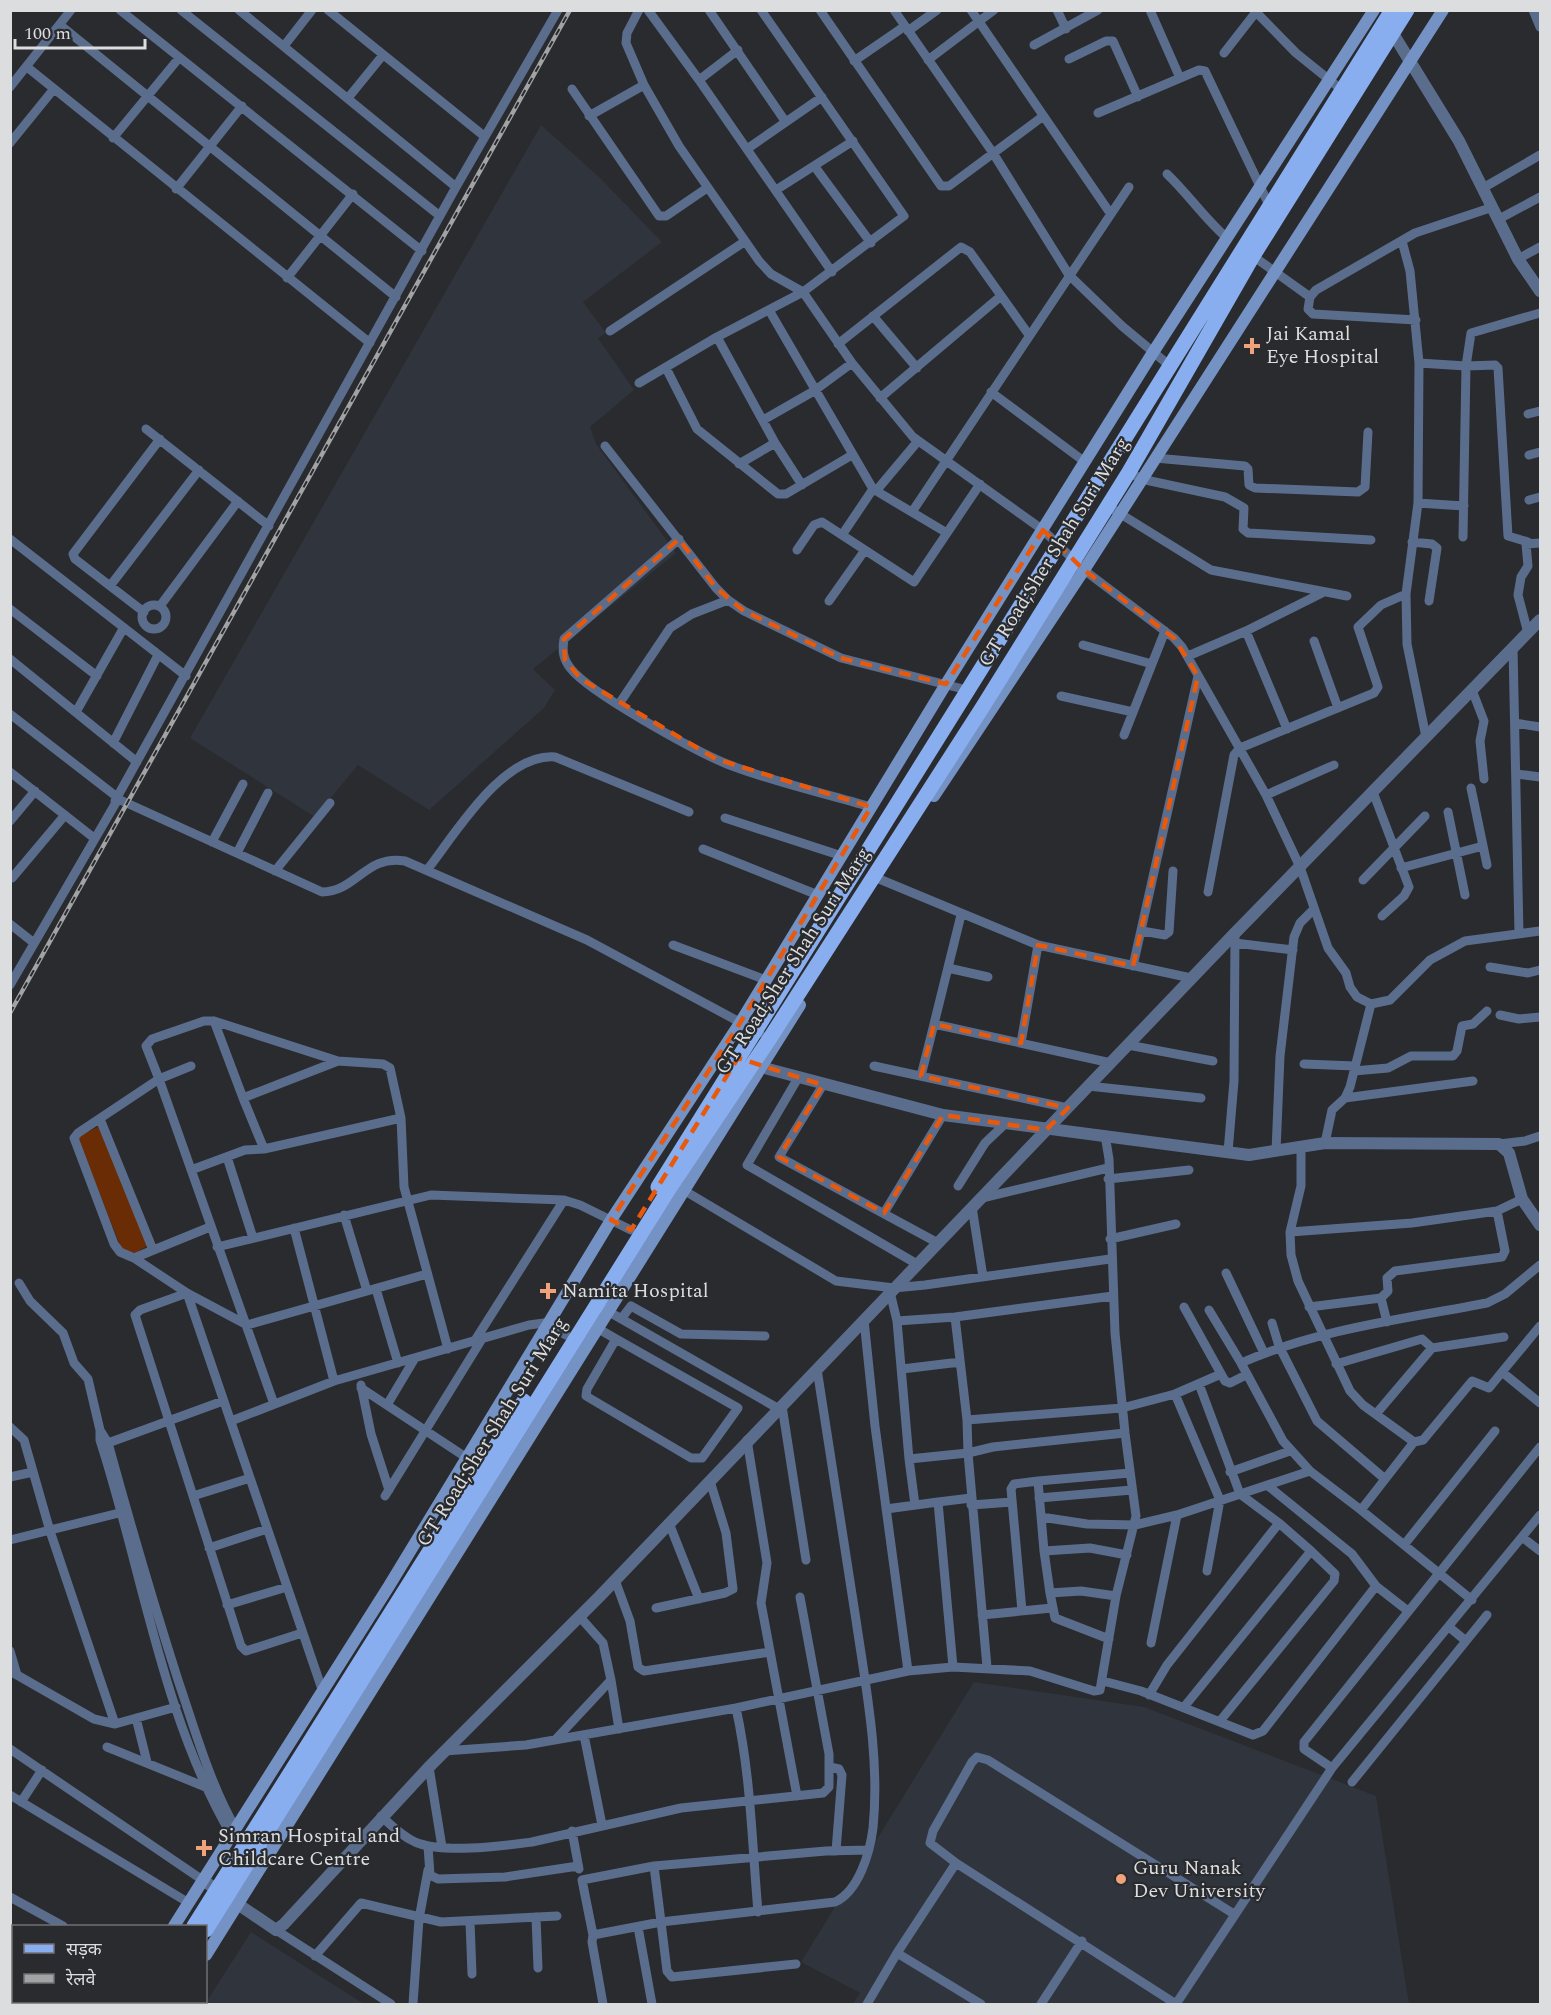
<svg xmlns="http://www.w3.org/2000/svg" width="1551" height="2015" font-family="Spectral,'Noto Sans Devanagari',serif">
  <rect width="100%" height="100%" fill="#292b2e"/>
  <path fill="#30343d" d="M541,125L598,176L662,242L583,302L606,333L598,338L634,390L590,427L596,444L676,553L533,669L555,690L544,708L429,810L358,765L315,817L190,738Z
    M974,1682L1144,1707L1376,1796L1409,2004H853L860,1993L801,1962Z
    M251,1932L364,2004H205Z"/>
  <path fill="#692c05" d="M100,1126L147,1246L135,1253L122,1250L77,1137Z"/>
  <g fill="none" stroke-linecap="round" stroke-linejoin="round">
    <path stroke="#5b6d8d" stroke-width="9" d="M120,10L422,251
      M181,10L440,216
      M239,10L456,187
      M328,10L484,136
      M639,10L627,33L626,43L644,85L679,146L759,261L771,274L803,292L852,363L913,437L1043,530L1084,570L1174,638L1182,647L1266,795L1300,867L1328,948L1346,973L1350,987L1357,997L1371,1004L1390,1000L1430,960L1465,941L1540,931
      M648,10L699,80L738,50
      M709,10L785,121
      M820,10L941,186H949L1042,117
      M894,10L993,153L1069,275L1122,326L1170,366
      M971,10L1110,213
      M1057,10L1066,29
      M1150,10L1180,78
      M1254,10L1296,53L1342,90
      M1533,10L1540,27
      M60,25L396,297
      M908,31L937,10
      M1034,45L1098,10
      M284,46L312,10
      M1224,53L1256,12
      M1069,59L1106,41H1113L1138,97
      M928,60L994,10
      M854,61L905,26
      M27,67L370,343
      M699,80L832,272
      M10,87L71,10
      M572,89L659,216H666L707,188
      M348,98L383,55
      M1098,113L1199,70L1205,71L1269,205
      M589,116L644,85
      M113,138L179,58
      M10,143L53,90
      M747,149L822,97
      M815,167L871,243
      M1167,174C1189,195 1205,219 1227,238
      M1483,188L1540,155
      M176,189L242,106
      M776,190L853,141
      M1499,219L1540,197
      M1402,241L1410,271L1419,363L1418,503L1406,594L1407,644L1426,737
      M1253,256L1310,297
      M1518,259L1540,247
      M287,278L353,194
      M769,310L873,489
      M873,316L917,368
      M1416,320L1313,314L1308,309L1310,297L1316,290L1415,233L1493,207
      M610,331L744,242
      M717,337L775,443L802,485
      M838,344L961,247L970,252L1029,335
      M1419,363L1466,366L1463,537
      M666,368L697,429L778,494H786L852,455
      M639,383L717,337L803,292L904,216L761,10
      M991,392L1085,462
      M880,398L1001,296
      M1528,414L1540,411
      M763,420L814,391L852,363
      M146,429L269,526
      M605,446L716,588L728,600L744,611L841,658L967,690
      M1529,455L1540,452
      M1155,458L1245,466L1248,469L1249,485L1255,488L1358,492L1365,487L1368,432
      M739,464L775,443
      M1129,472L1141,479L1225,497L1244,508L1243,529L1248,533L1371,540
      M876,491L918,441
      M1529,500L1540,497
      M1418,503L1464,506
      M1106,505L1211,570L1347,596
      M912,512L1129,187
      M842,535L873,489L947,533
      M10,539L186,676
      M679,539L564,639C562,651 563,659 571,669C590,693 695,751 727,764C773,782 824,793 871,807
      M1412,542L1432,544L1437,548L1429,601
      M1528,542L1508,536L1498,368L1495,365L1466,366L1471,333L1540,313
      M797,550L814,525L822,522L914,582L980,484
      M110,586L199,470
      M829,601L865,550
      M142 617a12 12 0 1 1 24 0a12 12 0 1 1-24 0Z
      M160,606L238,501
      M10,609L97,676
      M144,612L75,559L73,554L160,439
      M1246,631L1287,729
      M1528,633L1518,595L1521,577L1528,566L1526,544L1540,543
      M1314,641L1338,708
      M1083,645L1152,664
      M1513,648L1519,934
      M1188,656L1246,631L1324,592
      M10,659L137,762
      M1472,690L1484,721L1480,741L1484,779
      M1061,696L1133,712
      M619,704L670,628L692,614L728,600
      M76,712L123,629
      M10,714L117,797
      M1515,723L1540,727
      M1124,735L1165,631
      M113,743L158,655
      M10,772L94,838
      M1517,774L1540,777
      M1471,788L1487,865
      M1373,792L1409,887L1404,896L1382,916
      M1266,795L1334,765
      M115,801L456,187L558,10
      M1448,812L1465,895
      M725,818L842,856
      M10,821L35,791
      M212,842L243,784
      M703,849L818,895
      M237,853L268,793
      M1401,868L1483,846
      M427,870C456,833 503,753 555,757L689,812
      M275,871L330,803
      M872,876L1038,945L1191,978
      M12,878L65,815
      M1363,880L1425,816
      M1208,892L1234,755L1240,748L1374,693L1378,687L1358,627L1381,605L1406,594
      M961,915L934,1024L1111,1063
      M10,924L34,943
      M1142,931L1165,935L1169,932L1173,871
      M1235,943L1293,950
      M673,945L766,980
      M1133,966L1198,676
      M1490,967L1528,973L1540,970
      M948,968L988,977
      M10,985L118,799L322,892C356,892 366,854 405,861L587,940L760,1033
      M1500,1015L1519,1019L1540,1017
      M214,1021L243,1098
      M1021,1043L1038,945
      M1128,1045L1213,1061
      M1304,1064L1355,1066
      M874,1066L1068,1108
      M1354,1071L1388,1068L1411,1056H1453L1457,1051L1462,1026L1473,1024L1487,1011
      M921,1076L934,1024
      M798,1078L747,1165L917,1264
      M823,1085L779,1157L938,1243
      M1088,1086L1201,1098
      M1345,1098L1473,1081
      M100,1119L153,1250
      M1325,1143L1332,1110L1345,1098L1350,1087L1371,1004
      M1499,1144L1525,1141L1540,1136
      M1301,1147V1186L1290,1232L1291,1255L1298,1281L1350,1391L1363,1405L1414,1442L1423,1440L1472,1381L1489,1388L1502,1372L1540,1403
      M264,1149L243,1098L338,1061
      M1276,1151L1280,1056L1294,937L1300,923L1314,909
      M1228,1152L1234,1081L1235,933
      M227,1157L253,1238
      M191,1170L245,1150L264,1149L401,1118
      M1108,1179L1189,1170
      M958,1186L985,1143L1005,1124
      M680,1188L836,1281L894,1288L925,1285L1110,1259
      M982,1198L1108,1168
      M972,1207L983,1277
      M884,1213L943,1115
      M344,1215L367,1291
      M210,1227L134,1258L187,1293L247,1325L427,1274
      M294,1228L334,1381
      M1290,1232L1412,1223L1497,1211
      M1110,1239L1176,1224
      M217,1247L431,1195L564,1200L580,1205L631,1230
      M134,1258L120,1252L114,1244L74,1138L78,1133L159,1079L191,1066
      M1226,1273L1264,1353
      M19,1283L30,1301L63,1333L74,1363L88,1379L100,1430V1440C142,1569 162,1718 232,1836
      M376,1289L398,1363
      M890,1292L897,1321L909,1459L968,1453L987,1667
      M1381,1298L1387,1322
      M1184,1307L1225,1381L1230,1383L1246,1375
      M1309,1307L1381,1298L1388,1291L1387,1278L1395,1271L1502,1257L1505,1251L1497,1211L1522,1199
      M604,1309L779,1409
      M1209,1310L1241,1363
      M955,1317L967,1420
      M621,1319L631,1306L681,1334L765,1336
      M864,1320L875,1426L908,1671
      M897,1321L955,1317L1113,1296
      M1272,1323L1279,1346L1317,1421L1385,1479
      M597,1328L616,1339L738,1408L702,1458H691L586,1396L587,1389L616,1339
      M474,1342L564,1200
      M1336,1364L1422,1339L1432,1348L1504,1337
      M902,1369L960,1362
      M1502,1372L1540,1326
      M1199,1384L1240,1494L1279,1523
      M361,1385L371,1434L389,1490
      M361,1388L467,1458
      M1175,1394L1220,1500L1207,1571
      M274,1404L159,1079L146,1046L152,1039L204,1021H214L338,1061L383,1064L390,1068L401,1118L404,1187L448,1349
      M387,1405L415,1358
      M782,1406L806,1560
      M1376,1414L1432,1348
      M231,1421L334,1381L529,1325L544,1323L566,1335
      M10,1427L24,1440L50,1531L115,1724
      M100,1430L108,1443C130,1523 153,1602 178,1680C195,1730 210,1784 236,1829
      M1125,1433L993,1447L968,1453L967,1420L1122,1408L1175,1394L1221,1374
      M747,1440L767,1563L761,1603L797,1796
      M108,1443L223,1401
      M909,1459L915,1505
      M1310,1471L1283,1441L1241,1363C1318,1329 1404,1319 1487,1303L1505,1294L1540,1265
      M1230,1472L1290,1451
      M10,1477L33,1472
      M250,1478L193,1496L241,1646L246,1651L302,1633
      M193,1496L135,1315L140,1310L187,1293L323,1692
      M385,1496L482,1339
      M1039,1498L1132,1490
      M971,1505L1012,1502
      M886,1509L938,1502
      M1361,1510L1472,1600
      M1041,1517L1087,1524L1135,1525L1177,1515L1310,1471L1361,1510L1414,1442
      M669,1523L699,1599
      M1522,1537L1540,1551
      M10,1540L119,1513
      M1404,1545L1495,1431
      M209,1548L267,1529
      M1044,1551L1038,1481L1130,1473
      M615,1580L630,1621L638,1667L644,1671L770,1652
      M1376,1586L1408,1611
      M1050,1593L1044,1551L1090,1548L1127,1555
      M227,1605L287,1587
      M656,1608L725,1593L733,1589L726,1533L710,1481
      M1022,1611L1011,1489L1014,1484L1038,1481
      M982,1615L1052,1608
      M1109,1639L1055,1618L1050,1593L1081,1591L1116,1596
      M1466,1641L1487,1615
      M1151,1643L1177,1515
      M10,1651L17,1675
      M953,1667L938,1502L971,1498
      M10,1671L94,1719L115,1724L176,1707
      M611,1680L619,1729
      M1103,1681L1141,1691L1253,1735L1263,1731L1376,1586L1352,1554L1267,1485
      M1149,1695L1167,1665L1279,1523L1311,1551
      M1184,1707L1311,1551L1335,1574L1334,1581L1220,1721
      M736,1708C751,1776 752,1844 758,1912
      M136,1718L147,1762
      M584,1735L602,1825
      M556,1739L611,1680L603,1643L579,1616
      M107,1747L208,1788
      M10,1749L204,1881
      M444,1751L526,1745L736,1708L908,1671L953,1667L1030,1671L1094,1691L1100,1690L1116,1596L1136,1516L1125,1433L1115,1333L1109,1159L1105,1135
      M429,1767L442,1847
      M830,1767L839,1769L842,1775L836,1851
      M1332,1768L1304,1749V1742L1540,1447
      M1352,1782L1466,1641L1449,1627
      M10,1795L189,1903
      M21,1802L42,1770
      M381,1816C392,1826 402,1836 415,1842C443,1854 501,1846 532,1842L681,1808L823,1793L829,1787V1754L800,1597
      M572,1831L579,1869
      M428,1846L430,1875L438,1879L505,1877L578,1866
      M10,1897L63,1926
      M536,1917L538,1968
      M470,1921L472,1974
      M638,1927L652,2004
      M276,1930L391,2004
      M593,1935L582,1880L654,1866
      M897,1953L981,2004
      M315,1956L361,1903L441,1922L557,1916
      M796,1964L672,1977L667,1971L661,1922L835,1902C859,1891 870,1852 873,1828C880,1759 866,1688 856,1620C843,1537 830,1453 817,1369
      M65,2004L68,2002
      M413,2004L419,1919L428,1870
      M603,2004L592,1942L593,1935L661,1922L654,1866L826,1851L868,1850
      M867,2004L897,1953L956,1863
      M1041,2004L1082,1941
      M1176,2004L956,1863L930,1843L933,1831L972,1762L977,1757L988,1760L1234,1914
      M1176,2004L1332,1768L1540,1515"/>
    <path stroke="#5b6d8d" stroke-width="12" d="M1392,32L1459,141L1518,259L1540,291
      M753,1065L943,1115L1249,1155L1325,1143L1499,1144L1509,1153L1522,1199L1540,1225
      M204,1881L276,1930L284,1924L429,1767L600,1596L1235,933L1540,620"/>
    <path stroke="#7592c4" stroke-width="12" d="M934,796L1084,570L1443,10
      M174,1926L389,1586L611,1220L740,1023L946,684L1152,354L1374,10
      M206,1955L800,1005
      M124,2004L126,2002
      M175,2004L177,2002"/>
    <path stroke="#89aeef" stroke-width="15" d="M658,1187L1392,10
      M194,1926L524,1401
      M206,1930L673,1183L770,1038L982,708L1129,472L1253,256L1407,10
      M145,2004L147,2002
      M159,2004L161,2002"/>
    <defs>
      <path id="rail" d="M10,1013L570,10"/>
    </defs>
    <use href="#rail" stroke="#a1a3a5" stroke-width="4.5"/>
    <use href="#rail" stroke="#292b2e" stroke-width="2" stroke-dasharray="7" stroke-linecap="butt"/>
  </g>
  <path fill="none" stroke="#e8590c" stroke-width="4.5" stroke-dasharray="12 8" stroke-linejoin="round" d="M1043,530L1084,570L1174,638L1198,676L1133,966L1038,945L1021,1043L934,1024L921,1076L1068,1108L1046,1130L943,1115L884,1213L779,1157L823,1085L738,1058L631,1230L611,1220L740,1023L871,807L716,759L581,679L565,660L564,639L679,539L716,588L744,611L841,658L946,684Z"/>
  <g fill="#f0a27a" stroke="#292b2e" stroke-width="2">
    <path d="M1249 337h6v6h6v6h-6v6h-6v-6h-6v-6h6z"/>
    <path d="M545 1282h6v6h6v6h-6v6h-6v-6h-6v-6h6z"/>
    <path d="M201 1839h6v6h6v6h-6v6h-6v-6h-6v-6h6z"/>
    <circle cx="1121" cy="1879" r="6"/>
  </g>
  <g text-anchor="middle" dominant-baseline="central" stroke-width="4.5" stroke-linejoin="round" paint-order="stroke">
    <g font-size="20" fill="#dcdddf" stroke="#292b2e" text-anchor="start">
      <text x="1266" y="334">Jai Kamal<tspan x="1266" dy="23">Eye Hospital</tspan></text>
      <text x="562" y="1291">Namita Hospital</text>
      <text x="218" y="1836">Simran Hospital and<tspan x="218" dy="23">Childcare Centre</tspan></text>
      <text x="1133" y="1868">Guru Nanak<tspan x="1133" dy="23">Dev University</tspan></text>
    </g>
    <g font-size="20" fill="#dcdddf" stroke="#292b2e">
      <text transform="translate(1054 552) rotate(-58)">GT Road;Sher Shah Suri Marg</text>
      <text transform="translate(793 961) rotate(-57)">GT Road;Sher Shah Suri Marg</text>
      <text transform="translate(492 1432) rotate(-58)">GT Road;Sher Shah Suri Marg</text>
    </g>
  </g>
  <rect width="1551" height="2015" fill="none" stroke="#dcdddf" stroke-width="24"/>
  <rect x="12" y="1925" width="195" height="78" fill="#292b2e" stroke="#717275" stroke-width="1.5"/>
  <rect x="24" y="1944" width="30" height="9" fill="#89aeef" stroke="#717275" stroke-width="1.5"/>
  <text x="66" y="1955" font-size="18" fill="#dcdddf">सड़क</text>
  <rect x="24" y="1974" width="30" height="9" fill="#a1a3a5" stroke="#717275" stroke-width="1.5"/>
  <text x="66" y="1985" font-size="18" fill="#dcdddf">रेलवे</text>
  <path d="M15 39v9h130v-9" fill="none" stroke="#dcdddf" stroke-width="3"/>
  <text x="24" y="39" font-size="18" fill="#dcdddf" stroke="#292b2e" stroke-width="4.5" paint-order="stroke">100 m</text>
</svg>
